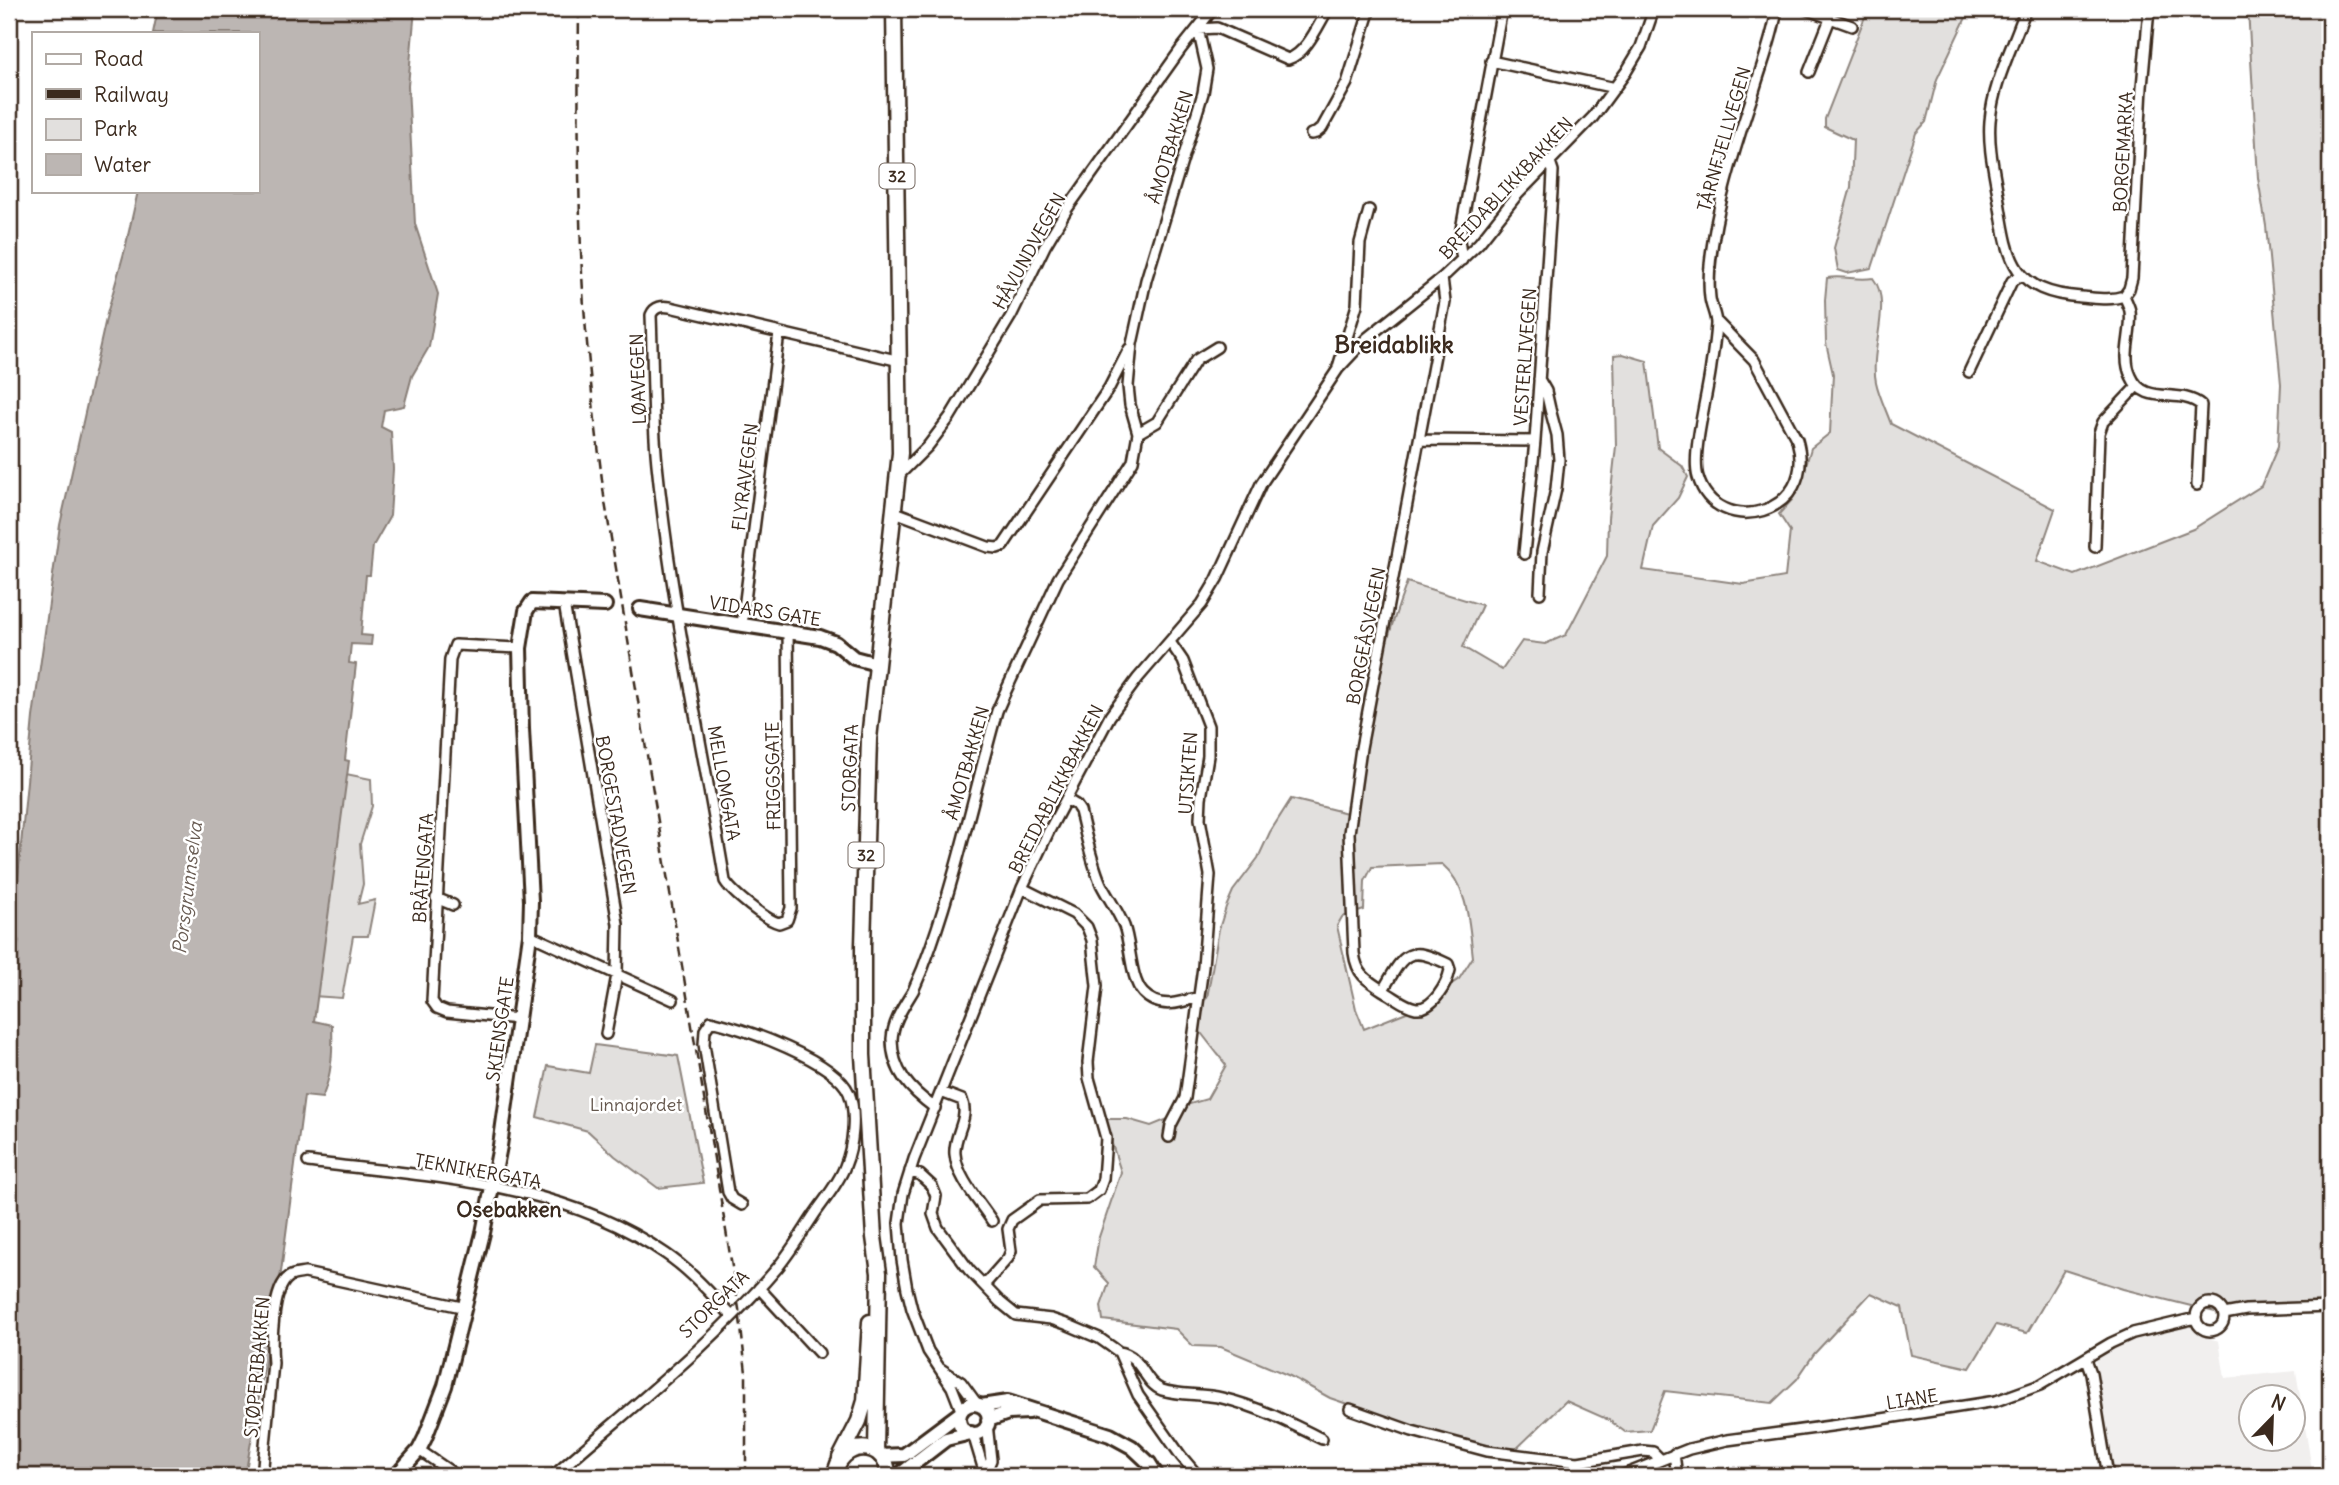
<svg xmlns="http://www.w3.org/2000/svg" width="2339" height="1485" font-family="Delius,sans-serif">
  <rect width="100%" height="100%" fill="#fff"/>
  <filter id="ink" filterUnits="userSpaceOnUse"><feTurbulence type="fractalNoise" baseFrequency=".0143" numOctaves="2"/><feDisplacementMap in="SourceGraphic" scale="14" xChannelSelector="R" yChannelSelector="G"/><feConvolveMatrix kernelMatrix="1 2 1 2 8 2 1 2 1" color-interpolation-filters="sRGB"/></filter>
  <g filter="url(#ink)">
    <path fill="#f1efee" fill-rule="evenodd" d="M2189,1324L2212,1339L2219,1341L2225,1378L2296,1371L2313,1476H2109L2101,1436L2096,1359L2127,1339L2152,1330ZM2252,1398H2294V1440H2252Z"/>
    <path fill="#e2e0de" stroke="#8e857e" stroke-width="2" fill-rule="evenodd" d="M1868,9H1970L1937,79L1926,122L1916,133L1872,268L1847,273L1838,270L1834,248L1851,187L1853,140L1825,127V119Z
      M2248,9H2330V349L2324,367L2330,380V1312L2219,1313L2123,1289L2064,1270L2027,1333L1996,1325L1970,1368L1911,1355L1902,1307L1871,1293L1814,1354L1797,1379L1772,1403L1665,1391L1650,1430L1625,1432L1609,1420L1566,1401L1512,1453L1434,1434L1330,1398L1290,1376L1221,1347L1193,1346L1176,1329L1103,1320L1101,1306L1109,1283L1094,1267L1099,1237L1121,1172L1104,1119H1127L1151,1126L1173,1117L1176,1108L1207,1099L1226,1065L1195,1025L1196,1006L1207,998L1219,929L1226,907L1233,891L1258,858L1270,832L1291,799L1347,813C1361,734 1379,657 1407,582L1482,605L1463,647L1502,670L1522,641L1545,644L1566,635L1607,556L1608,518L1616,446L1614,355L1623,354L1647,361L1658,448L1682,466L1688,477L1678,498L1653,526L1643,570L1743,584L1785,577L1790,531L1779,514L1792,500L1800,485L1811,448L1830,433L1833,374L1826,343L1825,300L1827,278C1843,275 1857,281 1873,278C1893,303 1869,350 1876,382C1879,396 1886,410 1891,424L2055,509L2037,561L2075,575L2193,529L2261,486L2278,446L2281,384L2266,226L2258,178ZM1442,864C1469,887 1469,925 1473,957L1459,979L1414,1009L1364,1029L1356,1009L1337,926L1342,917L1364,910L1365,881L1372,867Z
      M341,773L371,779L372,806L360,844L363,884L358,904L375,900L368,936H353L342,998L313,996Z
      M595,1045L678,1056L703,1183L658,1188L615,1156L588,1131L537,1117L548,1066L589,1073Z"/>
    <path fill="#bcb6b3" stroke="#887e77" stroke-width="2" d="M158,9H415L408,86L415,224L438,294L429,347L412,376L404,406L384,410L381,427L391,432L393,469L390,516L373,546L370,575H366L361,635L372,636L371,645L351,644L349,663L356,664L345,760L349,761L314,1021L332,1025C333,1051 332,1074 322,1098L304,1096L281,1272L245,1476H9V977L13,934L17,950L19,941L13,931L33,717L60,525L107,314L125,249L138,191H257V33H153Z"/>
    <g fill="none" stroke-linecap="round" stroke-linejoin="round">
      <defs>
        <path id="street" d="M1805,9L1852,26
          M2024,14C2012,48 1993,84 1990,121C1988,146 1994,171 1998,195C2008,256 2009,292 2081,297C2095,298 2110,301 2124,296
          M1491,61L1615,88
          M1809,72L1830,19
          M1311,134L1316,133L1322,128L1347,83L1370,9
          M1462,260L1459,240L1502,9
          M2124,296L2129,289L2132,278L2142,87L2149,9
          M2124,296C2126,300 2129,306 2130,311C2133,333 2121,355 2131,376C2144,407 2180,387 2201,405L2197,485
          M1716,321L1754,360L1797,440C1819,516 1716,540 1698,477C1691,454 1708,393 1711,366C1713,353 1715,338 1716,324C1716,315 1711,307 1710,298C1707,275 1712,246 1716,224C1725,178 1739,135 1754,91C1762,64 1773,37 1777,9
          M1338,367L1357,305L1360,243L1369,210
          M1969,372L2012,281L2021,275
          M1539,379L1546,391L1550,409L1557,435L1559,460L1556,489L1542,552L1540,593
          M1138,433L1157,422L1196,360L1217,347
          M1419,440L1535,441
          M899,475L928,446L950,417L1011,316L1045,246L1067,209L1181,49L1213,9
          M895,512L988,547L997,548L1003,546L1109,388L1129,349
          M2095,547L2099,433L2103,422L2137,386
          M1524,554L1535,441L1552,192L1553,171L1550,162
          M564,603L618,924L617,975L606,1034
          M742,624L779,333
          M788,630L791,908L787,920L779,923C766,920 732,893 725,881C702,742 671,604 657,464C652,415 653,365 651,315C655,306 662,306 670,307L900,361
          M1066,799L1076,805L1080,811C1086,835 1091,861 1101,884C1108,898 1118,911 1124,926C1131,945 1130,979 1143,993C1159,1010 1180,1003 1198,997
          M436,898L453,905
          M530,935L673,1000
          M1383,990C1404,954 1407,944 1448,964L1450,970C1447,984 1433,1010 1416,1008C1405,1006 1396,998 1387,993C1368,981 1357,976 1354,953L1349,833L1361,748L1445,302L1442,278
          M519,1019L447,1012L437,1008L432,1001L450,659L455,645L520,648
          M941,1092L962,1100C970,1119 953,1135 955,1154C957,1178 979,1201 992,1221
          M935,1108C910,1090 892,1071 892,1039C893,1021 904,1006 913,991C920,976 926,961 931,946C958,869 975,789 997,711L1004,695L1058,579L1133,461L1138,433L1130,405L1128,386L1132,344L1146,280L1203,93L1207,69L1198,29L1217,28L1288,59C1307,53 1318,25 1328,9
          M1169,1137L1171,1125L1185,1098L1203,967L1210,875L1200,819L1201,798L1208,756V726L1183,661L1170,642
          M308,1162C430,1177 561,1181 666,1254C691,1271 711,1294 732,1316
          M910,1171L920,1175L932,1186L936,1196L933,1214L938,1228L969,1270L1000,1302L1016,1315L1051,1319L1066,1324L1099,1338L1119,1352L1138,1395L1181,1456L1198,1476
          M984,1285L1008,1258L1011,1251L1008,1229L1012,1220L1040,1200L1087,1199L1099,1190L1103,1179L1106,1138L1089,1078L1088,1062L1097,986L1092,940L1087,927L1074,914L1022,888
          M759,1288L819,1353
          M2196 1317a14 14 0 1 1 28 0a14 14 0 1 1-28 0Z
          M2224,1314L2246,1310L2330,1307
          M1119,1352C1142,1355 1143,1383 1162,1390C1181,1396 1202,1393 1222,1398C1257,1406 1290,1423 1322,1439
          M2086,1359L2091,1373L2108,1476
          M941,1369L961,1382L977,1404
          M1350,1409L1412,1431L1487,1451L1578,1462L1643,1451L1653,1452L1661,1460
          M961,1410L952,1387L928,1351L912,1309L907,1289L902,1260L899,1223L903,1194L914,1159L1022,888L1049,831L1110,716L1138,678L1202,604L1217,579L1261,484L1338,369L1367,338L1442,278L1479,243L1517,195L1593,117L1626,72L1641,47L1654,9
          M973,1434L985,1474
          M419,1450L457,1476
          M1674,1454L1677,1476
          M262,1476L273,1363C271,1344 272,1288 289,1277C293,1274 300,1274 305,1273L466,1308
          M553,1476C629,1409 712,1345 778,1267C791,1251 802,1233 814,1215C824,1200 839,1183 845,1166C853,1147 857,1113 849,1093C835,1060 744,1029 711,1021L705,1030L704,1044L728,1192L732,1199L742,1205
          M984,1476L991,1460L987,1424
          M1621,1476L1689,1449L1727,1440L1882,1419L1996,1401L2040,1385L2111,1343L2133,1333L2196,1318"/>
        <path id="secondary" d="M640,609L820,637L836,643L854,658L877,664
          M959 1419a15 15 0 1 1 30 0a15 15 0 1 1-30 0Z
          M981,1406L1008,1402L1110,1435L1132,1447L1149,1463L1157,1476
          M988,1420L1008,1413L1029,1412
          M880,1456L904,1455L959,1414
          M396,1476L419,1450L425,1438L445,1386L483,1233L500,1146L530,935L531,901L522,729L520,648L526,611L532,602L605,605
          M898,1476L946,1439L971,1433"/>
        <path id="primary" d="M876,1452L879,1273L874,1237L863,1055V946L869,739L900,453L894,9
          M840,1458L859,1421L865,1401L870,1322
          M835,1476C838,1439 889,1439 888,1476"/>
      </defs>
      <use href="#street" stroke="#3b2a1e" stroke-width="14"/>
      <use href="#secondary" stroke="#3b2a1e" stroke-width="18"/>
      <use href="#primary" stroke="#3b2a1e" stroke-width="19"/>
      <use href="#street" stroke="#fff" stroke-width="9"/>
      <use href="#secondary" stroke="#fff" stroke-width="12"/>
      <use href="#primary" stroke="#fff" stroke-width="14"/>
      <path stroke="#3b2a1e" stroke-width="2.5" stroke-dasharray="10 5" stroke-linecap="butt" d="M579,9C578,97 578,186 582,274C586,348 595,422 604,496L739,1309L746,1373V1476"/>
    </g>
  </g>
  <g text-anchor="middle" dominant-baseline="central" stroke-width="5" stroke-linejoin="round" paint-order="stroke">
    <g fill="#fff" stroke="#766a62" stroke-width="2">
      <rect x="879.5" y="163.5" width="35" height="25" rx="5"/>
      <rect x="848.5" y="842.5" width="35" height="25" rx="5"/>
    </g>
    <g font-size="16" font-weight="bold" fill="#3b2a1e">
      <text x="897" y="176">32</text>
      <text x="866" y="855">32</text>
    </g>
    <g font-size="18" fill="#3b2a1e" stroke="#fff">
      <text transform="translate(1724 139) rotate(-74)">TÅRNFJELLVEGEN</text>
      <text transform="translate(1170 147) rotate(-73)">ÅMOTBAKKEN</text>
      <text transform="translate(2123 152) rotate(-87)">BORGEMARKA</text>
      <text transform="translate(1506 188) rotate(-47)">BREIDABLIKKBAKKEN</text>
      <text transform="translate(1029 251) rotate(-61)">HÅVUNDVEGEN</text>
      <text transform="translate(1525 357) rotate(-86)">VESTERLIVEGEN</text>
      <text transform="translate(638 379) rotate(-92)">LØAVEGEN</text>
      <text transform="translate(745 477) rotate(-83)">FLYRAVEGEN</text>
      <text transform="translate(765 611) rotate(9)">VIDARS GATE</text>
      <text transform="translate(1366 636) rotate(-79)">BORGEÅSVEGEN</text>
      <text transform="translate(967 763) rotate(-74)">ÅMOTBAKKEN</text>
      <text transform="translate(850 768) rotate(-88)">STORGATA</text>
      <text transform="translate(1188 773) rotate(-86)">UTSIKTEN</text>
      <text transform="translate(773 776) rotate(-91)">FRIGGSGATE</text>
      <text transform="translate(724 783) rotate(80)">MELLOMGATA</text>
      <text transform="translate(1056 789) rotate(-63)">BREIDABLIKKBAKKEN</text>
      <text transform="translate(616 815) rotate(80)">BORGESTADVEGEN</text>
      <text transform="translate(423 868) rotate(-86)">BRÅTENGATA</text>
      <text transform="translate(500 1029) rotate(-82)">SKIENSGATE</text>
      <text transform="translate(478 1171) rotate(10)">TEKNIKERGATA</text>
      <text transform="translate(714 1304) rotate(-44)">STORGATA</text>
      <text transform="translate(257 1367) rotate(-85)">STØPERIBAKKEN</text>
      <text transform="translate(1912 1399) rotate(-9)">LIANE</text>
    </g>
    <g font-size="18" fill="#65584e" stroke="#fff">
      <text x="636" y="1104">Linnajordet</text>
    </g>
    <g font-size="19" font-style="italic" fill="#685b52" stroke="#fff">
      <text transform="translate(187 888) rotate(-83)">Porsgrunnselva</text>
    </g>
    <g font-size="21" font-weight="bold" fill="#3b2a1e" stroke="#fff">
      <text x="509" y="1209">Osebakken</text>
    </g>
    <g font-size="24" font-weight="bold" fill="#3b2a1e" stroke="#fff">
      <text x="1394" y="344">Breidablikk</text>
    </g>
  </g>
  <rect width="2339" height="1485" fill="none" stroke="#fff" stroke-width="35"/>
  <rect x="18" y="18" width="2304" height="1450" fill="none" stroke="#3b2a1e" stroke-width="2.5" filter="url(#ink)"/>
  <rect x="32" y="32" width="228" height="161" fill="#ffffff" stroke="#b1aaa5" stroke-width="2"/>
  <rect x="46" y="54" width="35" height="10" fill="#ffffff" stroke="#b1aaa5" stroke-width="2"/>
  <text x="94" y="66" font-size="21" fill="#3b2a1e">Road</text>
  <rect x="46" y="89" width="35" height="10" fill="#3b2a1e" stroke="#b1aaa5" stroke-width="2"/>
  <text x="94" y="102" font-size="21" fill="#3b2a1e">Railway</text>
  <rect x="46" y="119" width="35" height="21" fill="#e2e0de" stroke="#b1aaa5" stroke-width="2"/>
  <text x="94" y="136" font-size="21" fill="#3b2a1e">Park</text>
  <rect x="46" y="154" width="35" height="21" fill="#bcb6b3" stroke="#b1aaa5" stroke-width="2"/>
  <text x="94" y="172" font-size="21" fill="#3b2a1e">Water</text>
  <g transform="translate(2272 1418) rotate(23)"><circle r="33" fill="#ffffff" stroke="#b1aaa5" stroke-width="2"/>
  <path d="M0-5L12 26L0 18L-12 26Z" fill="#3b2a1e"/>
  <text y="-10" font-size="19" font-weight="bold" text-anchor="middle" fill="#3b2a1e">N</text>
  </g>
</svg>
